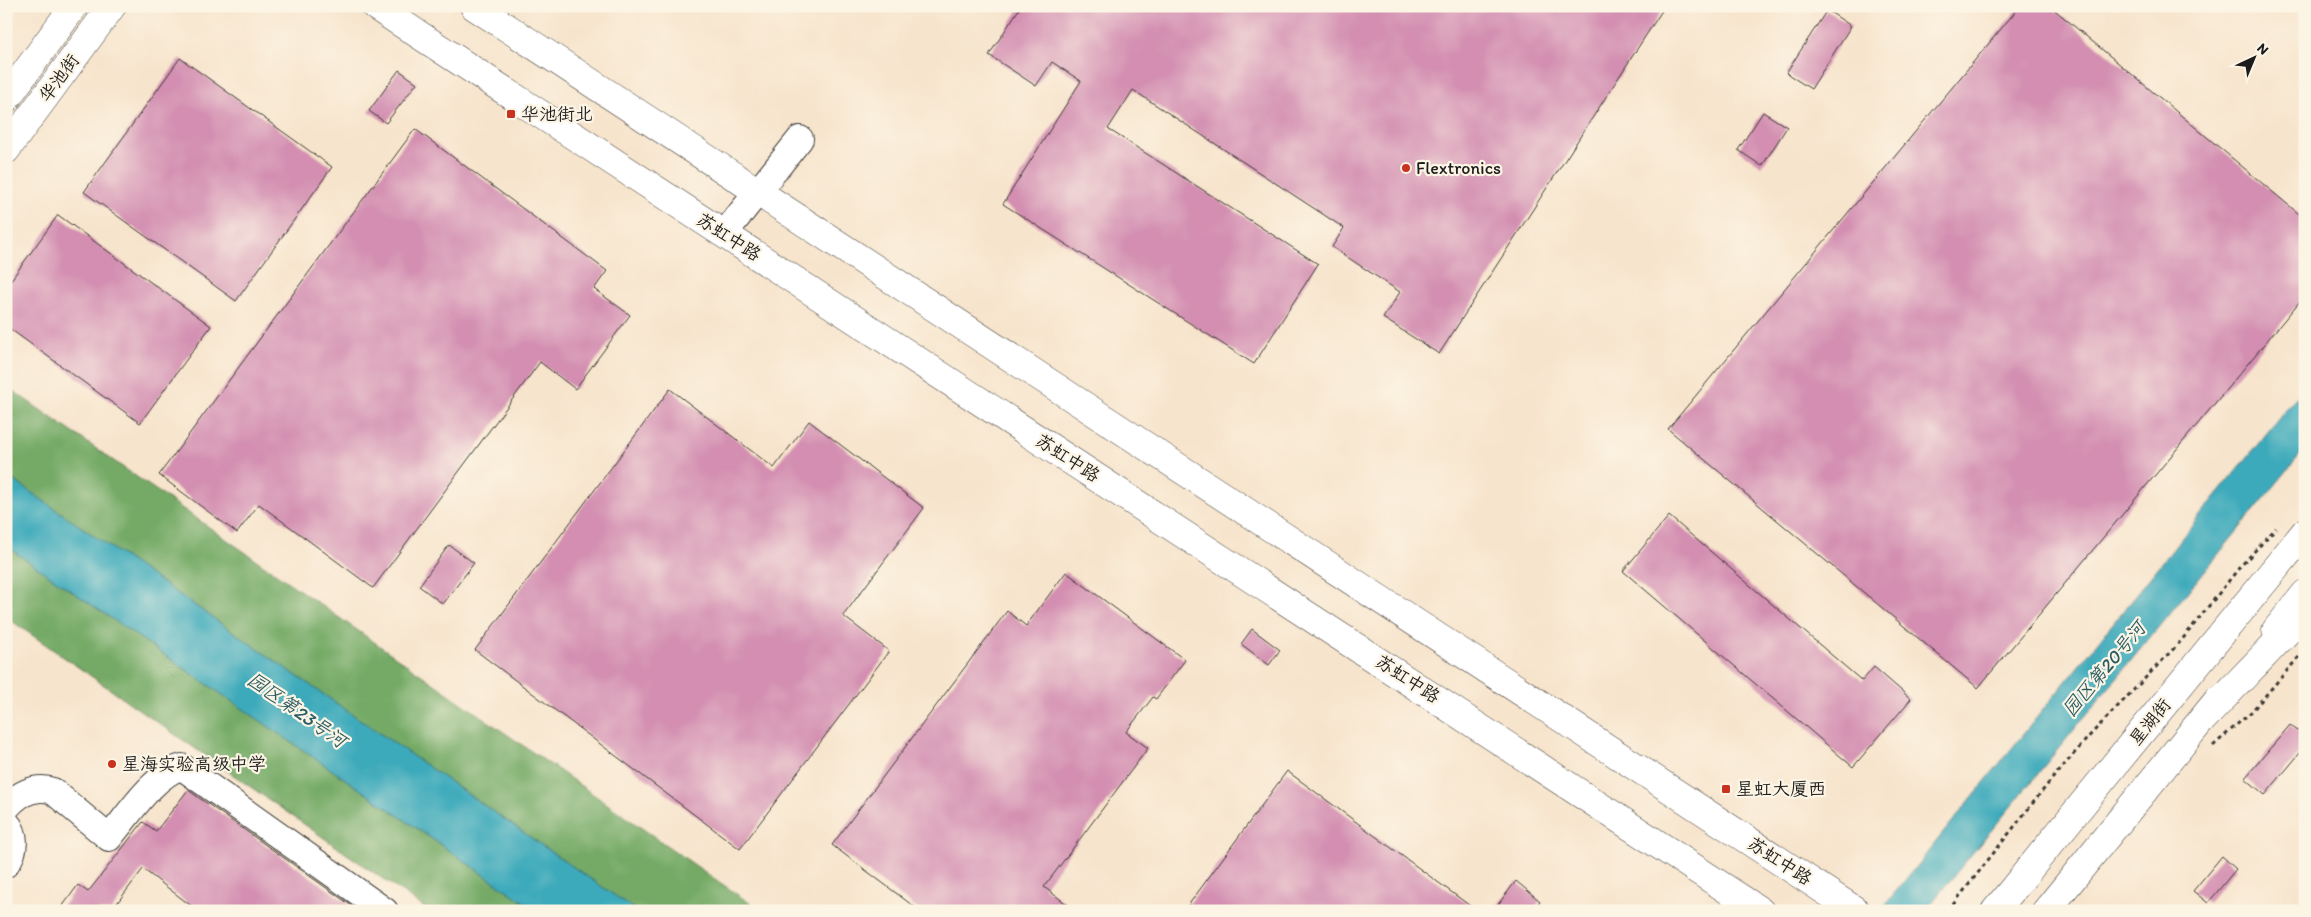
<svg xmlns="http://www.w3.org/2000/svg" width="2311" height="917" font-family="Itim,'LXGW WenKai TC',sans-serif">
  <rect width="100%" height="100%" fill="#fcf5e5"/>
  <filter id="ink" filterUnits="userSpaceOnUse"><feTurbulence type="fractalNoise" baseFrequency=".02" numOctaves="2"/><feDisplacementMap in="SourceGraphic" scale="10" xChannelSelector="R" yChannelSelector="G"/><feConvolveMatrix kernelMatrix="1 2 1 2 8 2 1 2 1" color-interpolation-filters="sRGB"/></filter>
  <filter id="wash" filterUnits="userSpaceOnUse"><feTurbulence type="fractalNoise" baseFrequency=".0096" numOctaves="4" result="noise"/><feDisplacementMap in="SourceGraphic" scale="20" xChannelSelector="R" yChannelSelector="G"/><feGaussianBlur stdDeviation="1.12" result="paint"/><feColorMatrix in="noise" values="0 0 0 0 0 0 0 0 0 0 0 0 0 0 0 0 0 1.4 0 .05"/><feComposite in="paint" operator="in"/></filter>
  <g filter="url(#wash)">
    <rect width="100%" height="100%" fill="#f7e4cc"/>
    <path fill="#74aa66" stroke="#486341" d="M6,386L761,911H637L6,475Z
      M6,546L537,911H429L6,617Z"/>
    <path fill="#3caabb" stroke="#2c636c" d="M2305,386V449L1925,911H1880Z
      M6,475L637,911H537L6,546Z"/>
    <g id="blocks">
      <path fill="#d38eb1" d="M1021,6H1665L1439,354L1383,318L1400,292L1332,247L1344,228L1133,90L1108,129L1318,264L1254,364L1003,204L1081,81L1052,62L1036,86L989,55Z
        M2020,6H2050L2305,219V295L1978,688L1668,429Z
        M1827,10L1851,26L1811,89L1786,73Z
        M180,58L332,167L236,301L84,192Z
        M399,70L417,83L386,123L369,111Z
        M1763,112L1787,127L1762,166L1738,150Z
        M415,129L607,271L594,289L630,315L575,389L540,362L373,588L259,504L237,533L159,475Z
        M58,215L211,326L140,423L6,326V287Z
        M670,389L774,468L809,421L924,508L843,616L889,651L740,849L475,650Z
        M1669,516L1862,681L1874,667L1911,699L1853,767L1623,571Z
        M449,545L474,563L443,604L419,586Z
        M1066,572L1185,660L1156,699L1153,697L1126,732L1148,748L1044,887L1076,911H920L832,845L1007,611L1026,626Z
        M1252,629L1280,650L1269,665L1241,644Z
        M2290,725L2305,737V747L2265,795L2245,778Z
        M1287,771L1477,911H1184Z
        M188,790L359,911H198L143,869L111,911H59L78,885L88,892L143,822L156,831Z
        M2222,856L2236,869L2208,903L2193,891Z
        M1516,881L1540,901L1533,911H1493Z"/>
    </g>
  </g>
  <g filter="url(#ink)">
    <use href="#blocks" fill-opacity="0" stroke="#3d3a36" stroke-width="1"/>
    <g fill="none" stroke-linecap="round" stroke-linejoin="round">
      <defs>
        <path id="minor" d="M724,234L800,139
          M6,808C18,794 35,785 53,791L109,838C128,816 154,774 182,767L385,911
          M6,822C17,834 16,851 6,864"/>
        <path id="major" d="M375,6L1760,911
          M474,6L1856,911
          M6,99L74,6
          M6,150L112,6
          M2276,630L2305,594
          M1995,911L2305,532
          M2046,911L2218,700"/>
        <path id="highway" d="M2203,719L2305,613"/>
      </defs>
      <use href="#minor" stroke="#3d3a36" stroke-width="28"/>
      <use href="#major" stroke="#3d3a36" stroke-width="29"/>
      <use href="#highway" stroke="#3d3a36" stroke-width="29"/>
      <path stroke="#3d3a36" stroke-width="3" stroke-dasharray="4 4" stroke-linecap="butt" d="M2213,746L2251,712L2305,650
        M1948,911L2051,780L2093,732L2181,641L2239,568L2276,528"/>
      <use href="#minor" stroke="#fff" stroke-width="26"/>
      <use href="#major" stroke="#fff" stroke-width="28"/>
      <use href="#highway" stroke="#fff" stroke-width="28"/>
    </g>
  </g>
  <g fill="#c8321e" stroke="#fcf5e5" stroke-width="2">
    <rect x="506" y="109" width="10" height="10" rx="2.5"/>
    <circle cx="1406" cy="168" r="5"/>
    <circle cx="112" cy="764" r="5"/>
    <rect x="1721" y="784" width="10" height="10" rx="2.5"/>
  </g>
  <g text-anchor="middle" dominant-baseline="central" stroke-width="4.5" stroke-linejoin="round" paint-order="stroke">
    <g font-size="18" fill="#1c1c1c" stroke="#fcf5e5">
      <text transform="translate(59 78) rotate(-54)">华池街</text>
      <text transform="translate(729 237) rotate(33)">苏虹中路</text>
      <text transform="translate(1068 458) rotate(33)">苏虹中路</text>
      <text transform="translate(1408 679) rotate(33)">苏虹中路</text>
      <text transform="translate(2150 722) rotate(-51)">星湖街</text>
      <text transform="translate(1780 861) rotate(33)">苏虹中路</text>
    </g>
    <g font-size="18" fill="#1c1c1c" stroke="#fcf5e5" text-anchor="start">
      <text x="521" y="114">华池街北</text>
      <text x="1416" y="168">Flextronics</text>
      <text x="122" y="764">星海实验高级中学</text>
      <text x="1736" y="789">星虹大厦西</text>
    </g>
    <g font-size="19" font-style="italic" fill="#2a5c64" stroke="#fcf5e5">
      <text transform="translate(2104 669) rotate(-50)">园区第20号河</text>
      <text transform="translate(297 710) rotate(35)">园区第23号河</text>
    </g>
  </g>
  <rect width="2311" height="917" fill="none" stroke="#fcf5e5" stroke-width="25"/>
  <g transform="translate(2254 58) rotate(44)" stroke="#fcf5e5" stroke-width="4" paint-order="stroke">
  <path d="M0-4L9 19L0 12L-9 19Z" fill="#1c1c1c"/>
  <text y="-8" font-size="14" font-weight="bold" text-anchor="middle" fill="#1c1c1c">N</text>
  </g>
</svg>
